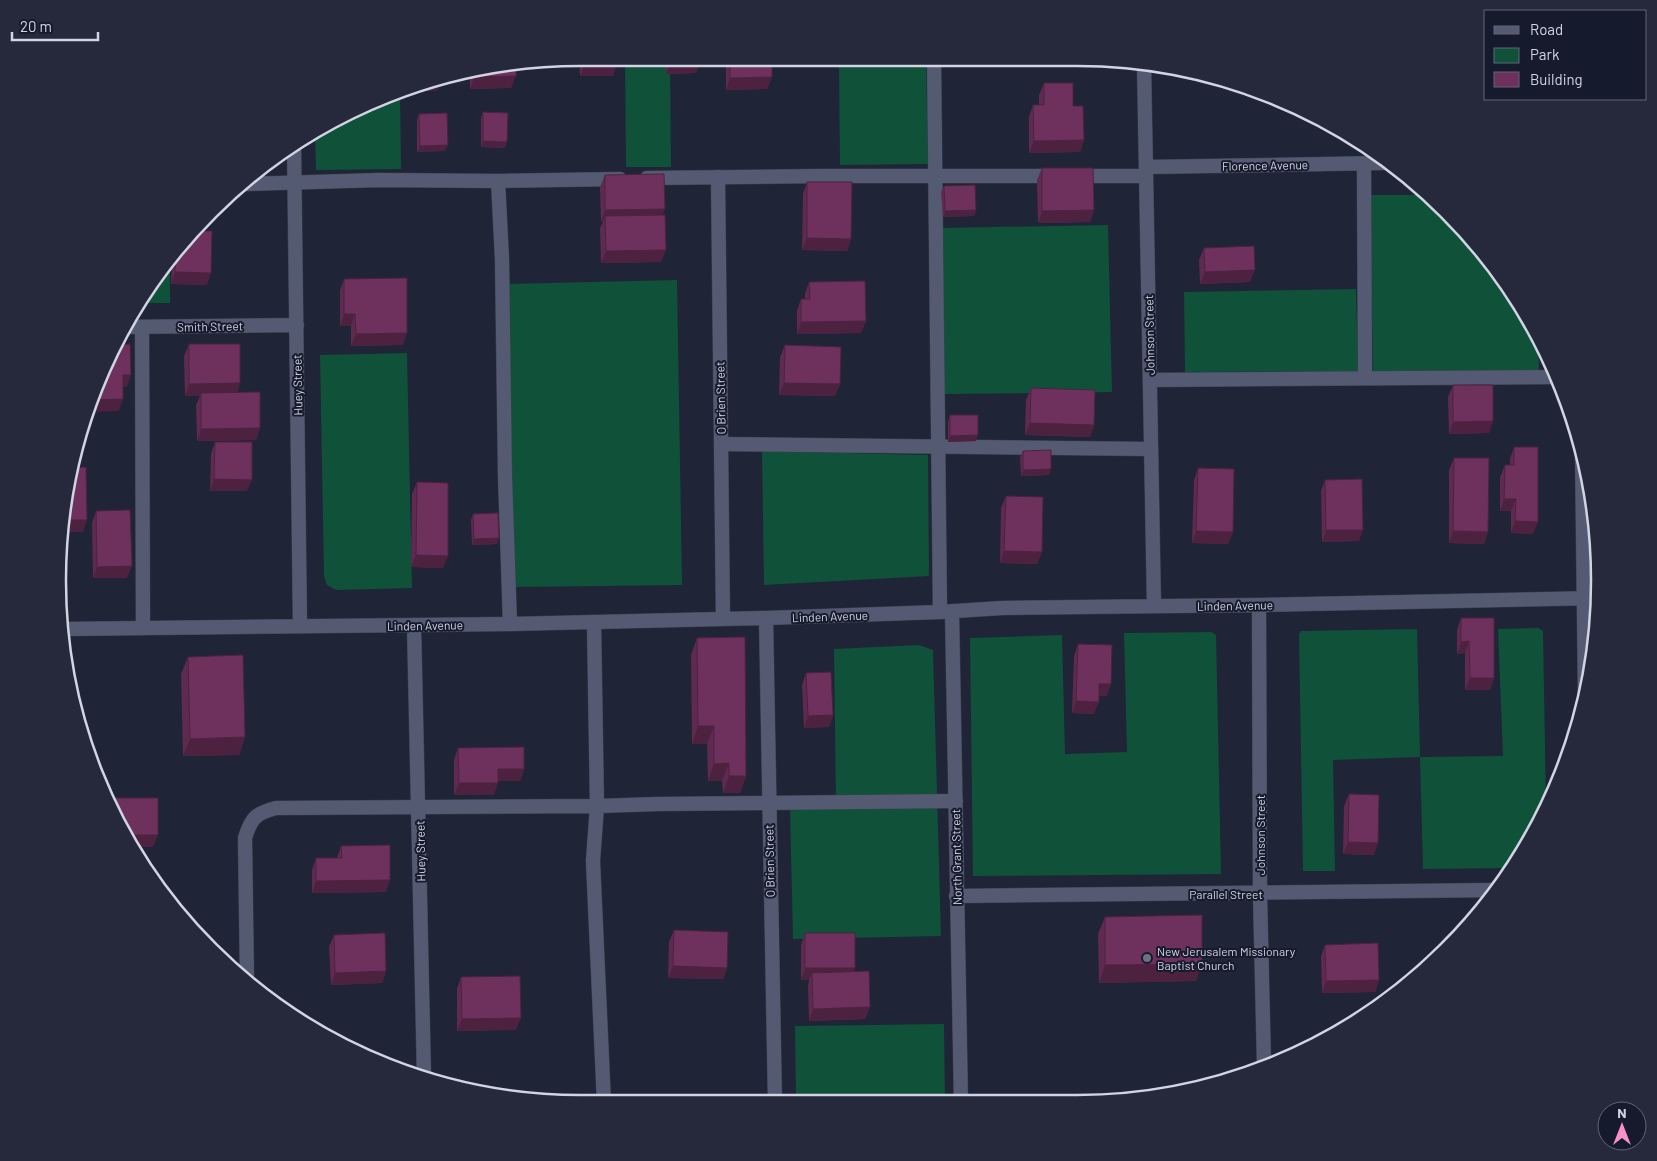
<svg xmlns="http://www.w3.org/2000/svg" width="1657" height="1161" font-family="Barlow,sans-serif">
  <rect width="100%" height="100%" fill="#1f2437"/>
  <path fill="#0f5239" d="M625,58H670L671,167H626Z
    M839,58H926L928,164L840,165Z
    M400,92L401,169L316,170L315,131L349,111Z
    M1370,195H1426L1447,211L1512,290L1538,340L1539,370L1373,372Z
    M1108,225L1112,392L945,394L941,228Z
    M170,260V303H139Z
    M677,280L682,585L514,587L507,284Z
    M1356,289L1358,371L1185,372L1184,292Z
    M407,353L412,588L336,590L327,585L324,576L320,355Z
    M762,451L928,455L929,576L764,585Z
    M1538,628L1543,631L1546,806L1513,868L1423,869L1420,757L1333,760L1335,871H1303L1299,634L1301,631L1417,629L1420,757L1503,756L1498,629Z
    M1211,632L1216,635L1221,874L973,876L970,638L1062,635L1065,754L1127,752L1124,633Z
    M919,645L933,650L941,936L793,939L790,809L836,807L834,649Z
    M944,1024L945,1103H796L795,1026Z"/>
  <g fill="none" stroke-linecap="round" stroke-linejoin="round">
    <defs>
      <path id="service" d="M934,58L940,612
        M1364,164L1365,378
        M647,178L823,176H1146
        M498,181L502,259L505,476L510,624
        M246,184L380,180L498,181L620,179
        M142,327L143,628
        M1150,380L1558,377
        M721,444L1151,449
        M594,622L597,806L593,861L604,1103
        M247,980L245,838C251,818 256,813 276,808L597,806L658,804L956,801"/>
      <path id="minor" d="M1144,64L1154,606
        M294,143L300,626
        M1146,167L1384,163
        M718,177L723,619
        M123,327L297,325
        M1582,452L1585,697
        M1259,605L1260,894L1264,1065
        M952,611L961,1103
        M766,618L775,1103
        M414,625L424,1077
        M62,629L510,624L766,618L940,612L1002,608L1259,605L1598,598
        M956,896L1495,890"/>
    </defs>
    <use href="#service" stroke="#3d4051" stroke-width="15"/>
    <use href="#minor" stroke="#3d4051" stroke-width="15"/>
    <use href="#service" stroke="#545a71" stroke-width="14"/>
    <use href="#minor" stroke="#545a71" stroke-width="14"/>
  </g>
  <path fill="#5f2a50" d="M579,58H617L613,76H580Z
    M665,58H700L696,73L666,74Z
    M726,58H772V77L767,89L726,90Z
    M516,66L511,88L470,89V72Z
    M1044,83L1073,106L1084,140L1080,152L1029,153V117L1033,105H1039V95Z
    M483,112L505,148L481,147V118Z
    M419,114L445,151L417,152V120Z
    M1042,168L1094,210L1090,222L1038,223L1037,180Z
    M605,175L663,215L661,262L601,263L600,228L603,222H601L600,187Z
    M807,182L851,239L847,251L802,250L803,194Z
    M944,186L976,210L974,216L943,217L941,192Z
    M187,236L207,285L171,284L172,258Z
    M1204,248L1250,282L1200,284L1199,260Z
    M344,279L403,345L351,346V326H340V290Z
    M809,282L866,321L861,333L797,334V311L801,299H805V294Z
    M189,344L240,383L237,393L260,428L256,440L197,441L196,405L200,396H185L184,356Z
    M785,345L840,384L835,396L779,395L780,357Z
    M1453,385L1493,421L1489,433L1449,434L1448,397Z
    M1031,388L1094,425L1090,437L1025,435L1026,400Z
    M950,415L976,441L948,442V421Z
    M215,442L247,491H210L211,454Z
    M1514,447L1533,534L1511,533V511H1500V477L1505,465H1510V459Z
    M1023,451L1049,475L1021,476L1020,457Z
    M1454,458L1488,532L1484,544L1449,543V470Z
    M1198,468L1233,532L1228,544L1192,543L1194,480Z
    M1325,480L1359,541L1322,542L1321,491Z
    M417,482L443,568L411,567L412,494Z
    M1006,496L1042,552L1037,564L1000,563L1001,508Z
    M96,511L127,578H93L92,523Z
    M473,514L497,544L472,545L471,520Z
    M1461,618L1494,678L1490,690H1465V653L1457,654V630Z
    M697,638L746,776L740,793H723L722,781H708L707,744H692L691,655Z
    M1078,644L1107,696H1099L1094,714L1072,713L1074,656Z
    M188,657L245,737L239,755L183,756L181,674Z
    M806,673L833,715L829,727L804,728L802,685Z
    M458,748L524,769L520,781H498L494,795H454V760Z
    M1349,794L1374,855L1343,854L1344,806Z
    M341,846L386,892L312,893V870L316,858H337Z
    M1105,917L1196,981L1099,983L1098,934Z
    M674,930L727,968L723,979L668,978L669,942Z
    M805,933L854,972L870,1007L865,1019L809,1021L808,985L809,980H801V945Z
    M334,935L386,971L382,983L331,985L329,947Z
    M1325,945L1379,980L1375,992L1322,993L1321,957Z
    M461,977L516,1030L457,1031V989Z"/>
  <path fill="#4d2241" d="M700,61L696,73L666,74L670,62Z
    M584,64H617L613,76H580Z
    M516,76L511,88L470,89L474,77Z
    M772,77L767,89L726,90L730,78Z
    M434,79H441L437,91H418L420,85Z
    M1084,140L1080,152L1029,153L1034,141Z
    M483,141L507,142L505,148L481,147Z
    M448,145L445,151L417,152L420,146Z
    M665,209L660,221L605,216L603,222H601L605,210Z
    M976,210L974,216L943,217L945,211Z
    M1094,210L1090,222L1038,223L1042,211Z
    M807,238L851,239L847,251L802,250Z
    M666,250L661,262L601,263L606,251Z
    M1255,270L1250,282L1200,284L1205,272Z
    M175,272L211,273L207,285L171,284Z
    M344,314H355L351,326H340Z
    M866,321L861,333L797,334L801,322Z
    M407,333L403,345L351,346L356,334Z
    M123,375H131L127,387H118Z
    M240,383L236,395L201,393L200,396H185L189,384Z
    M784,383L840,384L835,396L779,395Z
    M123,399L119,411L89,412L92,400Z
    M1493,421L1489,433L1449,434L1453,422Z
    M1030,423L1094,425L1090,437L1025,435Z
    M260,428L256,440L197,441L201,429Z
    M978,435L976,441L948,442L950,436Z
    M1051,469L1049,475L1021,476L1023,470Z
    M214,479L252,480L247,491H210Z
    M1504,499H1516L1511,511H1500Z
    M61,520H87L83,532H61Z
    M1515,521L1538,522L1533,534L1511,533Z
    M1326,530H1363L1359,541L1322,542Z
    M1196,531L1233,532L1228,544L1192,543Z
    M1453,531L1488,532L1484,544L1449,543Z
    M499,538L497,544L472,545L474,539Z
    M1004,551L1042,552L1037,564L1000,563Z
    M416,555L448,556L443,568L411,567Z
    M132,566L127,578H93L97,567Z
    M1469,641L1465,653L1457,654L1461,642Z
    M1470,678H1494L1490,690H1465Z
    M1099,684H1111L1107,696H1095Z
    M1076,701L1099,702L1094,714L1072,713Z
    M833,715L829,727L804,728L808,716Z
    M698,726H714L707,744H692Z
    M245,737L239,755L183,756L190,739Z
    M729,763L722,781H708L714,764Z
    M498,769H524L520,781H494Z
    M729,776H746L740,793H723Z
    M459,783H498L494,795H454Z
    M126,835H158L153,847H133Z
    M1348,842L1378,843L1374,855L1343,854Z
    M390,880L386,892L312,893L316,881Z
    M1202,964L1196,981L1099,983L1105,965Z
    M673,966L727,968L723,979L668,978Z
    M805,968H855L851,980L812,973L809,980H801Z
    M386,971L382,983L331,985L335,973Z
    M1379,980L1375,992L1322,993L1326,981Z
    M870,1007L865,1019L809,1021L813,1009Z
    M521,1018L516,1030L457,1031L462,1019Z"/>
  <path fill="#6e315d" stroke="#4d2241" d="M584,58H617V64H584Z
    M670,58H700V61L670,62Z
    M730,58H772V77L730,78Z
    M516,66V76L474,77V72Z
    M441,77V79H434Z
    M1044,83H1073V106H1083L1084,140L1034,141L1033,105H1044Z
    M483,112L508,113L507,142L483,141Z
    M447,113L448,145L420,146L419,114Z
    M1042,168H1093L1094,210L1042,211Z
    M664,174L665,209L605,210V175Z
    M807,182H852L851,239L807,238Z
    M975,185L976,210L945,211L944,186Z
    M665,215L666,250L606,251L605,216Z
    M193,231H212L211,273L175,272L176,252L187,236Z
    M1254,246L1255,270L1205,272L1204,248Z
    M407,278V333L356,334L355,314H344V279Z
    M865,281L866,321L801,322V299H810L809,282Z
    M130,344L131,375H123V399L92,400L97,380L115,345Z
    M189,344H240V383L189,384Z
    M785,345L841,347L840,384L784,383Z
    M1453,385H1493V421L1453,422Z
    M1031,388L1095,390L1094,425L1030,423Z
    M260,392V428L201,429V393Z
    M950,415H978V435L950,436Z
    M215,442H252V480L214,479Z
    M1514,447H1538V522L1515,521L1516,499H1504L1505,465H1514Z
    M1051,450V469L1023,470V451Z
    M1454,458H1489L1488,532L1453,531Z
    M86,467L87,520H61L62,513L74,468Z
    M1198,468L1234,469L1233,532L1196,531Z
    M1362,479L1363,530H1326L1325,480Z
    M417,482L448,483V556L416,555Z
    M1006,496L1043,497L1042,552L1004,551Z
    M130,510L132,566L97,567L96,511Z
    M498,513L499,538L474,539L473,514Z
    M1461,618H1494V678H1470L1469,641L1461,642Z
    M745,637L746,776H729V763L714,764V726H698L697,638Z
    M1078,644L1112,645L1111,684H1099V702L1076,701Z
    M243,655L245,737L190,739L188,657Z
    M831,672L833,715L808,716L806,673Z
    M524,747V769H498V783H459L458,748Z
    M1349,794L1379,795L1378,843L1348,842Z
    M107,798H158V835H126L112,812Z
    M390,845V880L316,881V858H342L341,846Z
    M1202,915V964L1105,965V917Z
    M674,930L728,932L727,968L673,966Z
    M385,933L386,971L335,973L334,935Z
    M805,933H855V968H805Z
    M1378,943L1379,980L1326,981L1325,945Z
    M869,971L870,1007L813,1009L812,973Z
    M520,976L521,1018L462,1019L461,977Z"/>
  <circle fill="#6b7280" stroke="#161a2d" stroke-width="2" cx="1147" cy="958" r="5"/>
  <g text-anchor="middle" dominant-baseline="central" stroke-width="4" stroke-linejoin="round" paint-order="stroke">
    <g font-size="12" fill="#d1d4e2" stroke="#161a2d">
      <text transform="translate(1265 165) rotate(-1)">Florence Avenue</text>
      <text transform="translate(210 326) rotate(-1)">Smith Street</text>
      <text transform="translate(1149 335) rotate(-91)">Johnson Street</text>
      <text transform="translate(297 385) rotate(-91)">Huey Street</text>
      <text transform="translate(720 398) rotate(-91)">O Brien Street</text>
      <text transform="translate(1235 605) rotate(-1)">Linden Avenue</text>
      <text transform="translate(830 616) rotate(-2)">Linden Avenue</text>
      <text transform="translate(425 625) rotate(-1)">Linden Avenue</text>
      <text transform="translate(1260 835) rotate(-90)">Johnson Street</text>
      <text transform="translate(420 851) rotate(-91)">Huey Street</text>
      <text transform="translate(956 857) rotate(-91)">North Grant Street</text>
      <text transform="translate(769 861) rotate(-91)">O Brien Street</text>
      <text x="1226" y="894">Parallel Street</text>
    </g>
    <g font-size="12" fill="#d1d4e2" stroke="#161a2d" text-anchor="start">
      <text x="1157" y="951">New Jerusalem Missionary<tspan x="1157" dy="14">Baptist Church</tspan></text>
    </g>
  </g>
  <path d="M0 0H1657V1161H0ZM580 66H1077A514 514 0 0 1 1591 580V581A514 514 0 0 1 1077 1095H580A514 514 0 0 1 66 581V580A514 514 0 0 1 580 66Z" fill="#25293b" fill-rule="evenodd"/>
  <path fill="none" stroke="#d1d4e2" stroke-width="2.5" d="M580 66H1077A514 514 0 0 1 1591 580V581A514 514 0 0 1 1077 1095H580A514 514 0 0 1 66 581V580A514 514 0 0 1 580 66Z"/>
  <rect x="1484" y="10" width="162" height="90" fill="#161a2d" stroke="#616475"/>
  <rect x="1494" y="26" width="25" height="8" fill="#545a71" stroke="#616475"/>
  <text x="1530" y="35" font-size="15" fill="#d1d4e2">Road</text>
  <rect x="1494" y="48" width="25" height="15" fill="#0f5239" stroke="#616475"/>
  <text x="1530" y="60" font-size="15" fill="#d1d4e2">Park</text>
  <rect x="1494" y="72" width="25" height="15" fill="#6e315d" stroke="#616475"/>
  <text x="1530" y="85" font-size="15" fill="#d1d4e2">Building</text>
  <g transform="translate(1622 1126)"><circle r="24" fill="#161a2d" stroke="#616475"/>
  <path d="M0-4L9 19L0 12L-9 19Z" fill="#f990ca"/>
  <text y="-8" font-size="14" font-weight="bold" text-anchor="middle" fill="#d1d4e2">N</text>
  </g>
  <path d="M12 32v8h86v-8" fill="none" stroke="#d1d4e2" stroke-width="2.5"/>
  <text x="20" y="32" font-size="15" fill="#d1d4e2" stroke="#161a2d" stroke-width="4" paint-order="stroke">20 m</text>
</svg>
